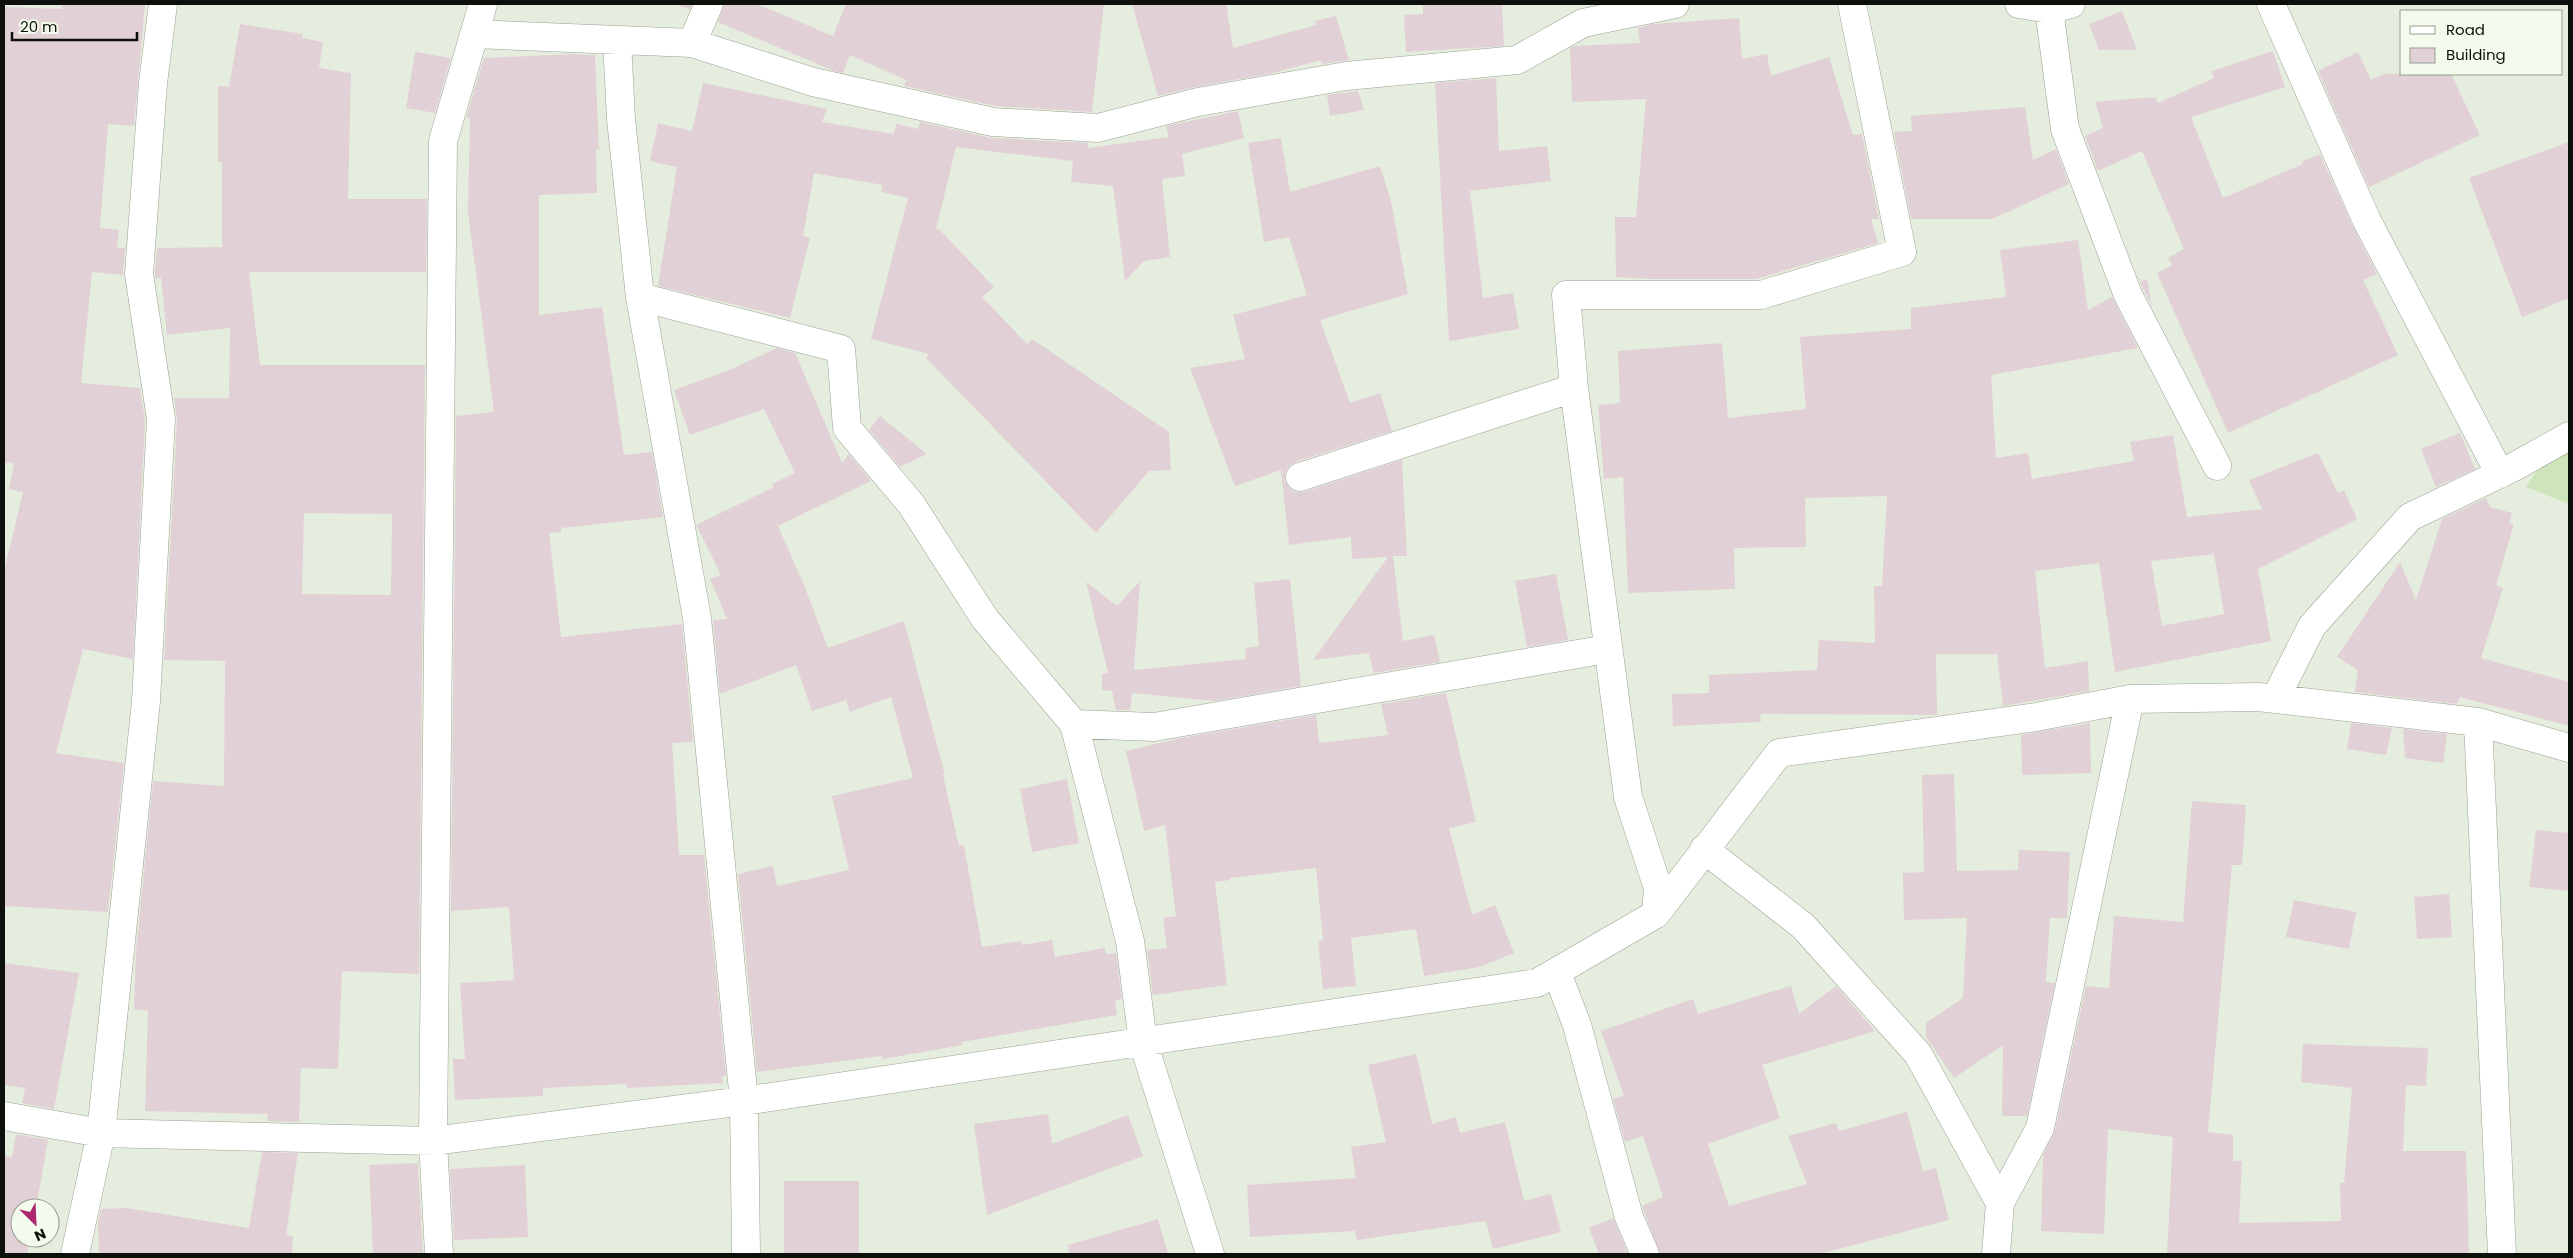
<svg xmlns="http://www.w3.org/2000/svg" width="2573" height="1258" font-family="Poppins,sans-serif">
  <rect width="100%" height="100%" fill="#e5edde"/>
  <path fill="#cee4bb" d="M2569,422V504L2526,487Z"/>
  <path fill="#e2d0d7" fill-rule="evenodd" d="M62,4H145L134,126L108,124L100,228L119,230L117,248H125L123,275L92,272L81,383L140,388L145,420L133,659L83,649L56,753L124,763L108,912L4,906V571L23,492L9,489L14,463L4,462V7L62,9Z
    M676,4H692L690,10Z
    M724,4H757L833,36L846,4H1104L1092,112L995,106L904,86L906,80L850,55L843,73L834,71L718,22Z
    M1132,4H1226L1233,48L1316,25L1315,21L1336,16L1349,60L1322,64L1321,60L1273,73L1195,87L1158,96Z
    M1423,4H1502L1504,46L1406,52L1404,15L1423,14Z
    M2122,11L2137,50H2099L2089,24Z
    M1739,18L1742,59L1767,54L1771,76L1829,57L1853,135L1862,134L1879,219H1871L1878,243L1756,279H1651L1616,277L1615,217H1636L1646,99L1572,102L1570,48L1574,46L1640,43L1638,28L1653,24Z
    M240,24L303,34L302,38L323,42L319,68L351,73L348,199H427L426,272H249L260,365H425L419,974L342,971L338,1069L301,1068L299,1122L267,1121L268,1114L145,1111L148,1011L134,1009L136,952L153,781L224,786L225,661L164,660L177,420L174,398H229L230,328L167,335L161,278H155V273L157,248L222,247V162H218V86L229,87ZM304,513L392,514L391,595L302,594Z
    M2273,51L2285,87L2191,117L2223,198L2303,164L2302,162L2320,154L2353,227L2377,274L2363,280L2398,355L2228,433L2157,273L2172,265L2168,258L2184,249L2142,151L2098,171L2085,136L2103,128L2095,102L2156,97L2158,103L2214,78L2212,71Z
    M415,52L451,58L435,113L406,108Z
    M2358,52L2371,80L2384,74H2451L2480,135L2369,187L2318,71Z
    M574,54L595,55L599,150L596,149L597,193L539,195V315L602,307L624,455L652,452L663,517L561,528V532L549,533L561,637L682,624L693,742L672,743L679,855H704L726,1076L722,1077L723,1083L627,1088L626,1084L543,1088V1096L455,1100L453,1059H465L460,983L514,980L509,907L451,911L456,416L494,412L468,212L470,118H466L484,58Z
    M1496,78L1499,151L1547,146L1551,181L1470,191L1483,298L1513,293L1519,329L1449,341L1435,83Z
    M703,83L827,109L822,122L894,134L896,124L918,129L920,122L992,138L1088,143V148L1169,137L1166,126L1238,111L1244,138L1182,154L1185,176L1162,179L1170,257L1144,261L1125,281L1113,186L1071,182L1073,161L956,147L936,229L940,230L994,287L982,297L1027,344L1032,339L1169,432L1171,470L1149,471L1096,533L926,358L929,354L871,339L908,198L881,192L883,185L814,173L803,236L810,238L790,318L658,286L677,167L650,161L658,123L692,131Z
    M1358,91L1364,110L1330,116L1327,95Z
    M2025,107L2033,160L2056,149L2069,184L1992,219H1911L1894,132L1912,131L1911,116Z
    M1281,138L1290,192L1380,166L1391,201L1408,294L1320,320L1350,403L1380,393L1392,431L1295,462L1289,466L1285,473V481L1290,489L1296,492H1304L1402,460L1407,556H1393L1403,641L1434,635L1440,662L1374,673L1369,653L1313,660L1388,557L1352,559L1351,537L1289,545L1281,470L1235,486L1190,368L1245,359L1233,315L1307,295L1289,237L1264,242L1248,143Z
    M2569,142V298L2522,317L2469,178Z
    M2078,240L2088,310L2112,297L2138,348L1991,375L1996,458L2028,453L2032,479L2134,461L2130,442L2173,435L2187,517L2262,509L2249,480L2318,453L2338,493L2344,490L2357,519L2258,569L2271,641L2115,672L2099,563L2035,571L2045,668L2088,661L2089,691L2003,706L1997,654H1936L1937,715L1760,714L1761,722L1673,726L1672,694L1709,693V675L1817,670L1819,640L1875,643L1874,586H1882L1887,496L1805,498L1806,547L1734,548L1735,589L1628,593L1623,477L1604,479L1598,405L1620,403L1618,351L1722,343L1728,418L1806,409L1800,337L1911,329V308L2006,297L2000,250ZM2214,554L2224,614L2162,626L2151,561Z
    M2147,279L2152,307L2140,282Z
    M777,348L795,353L842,463L849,454L871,481L778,526L804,585L828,648L904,621L945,775H943L959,846L964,845L982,947L1021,941L1022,945L1052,940L1055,957L1105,948L1106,954L1116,953L1122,999L1115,1000L1117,1015L962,1042V1045L883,1059L882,1056L757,1072L738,874L773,866L777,886L849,870L832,796L913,778L891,697L850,712L846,700L812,711L796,665L720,694L713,620L727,619L710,579L721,575L696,525L774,487L772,484L795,473L764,409L690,435L674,390L727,371Z
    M880,416L927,454L900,467L869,430Z
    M2460,433L2475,469L2436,487L2421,449Z
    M2486,498L2490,507L2512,513L2509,523L2514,524L2496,585L2503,588L2481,658L2569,682V726L2460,697L2457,704L2355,692L2358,670L2337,657L2400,562L2416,600L2442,519Z
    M1556,574L1568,640L1527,647L1515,581Z
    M1290,579L1301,686L1215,701L1132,693L1130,710H1116L1112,691L1102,690V674L1108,673L1086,582L1117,606L1140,581L1134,670L1246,659L1245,648L1259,646L1254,583Z
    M1446,693L1476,822L1449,828L1472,915L1495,905L1514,953L1479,967L1424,976L1416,929L1351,938L1356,986L1323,989L1318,941L1323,940L1316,868L1230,878V880L1215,882L1227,985L1153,995L1147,950L1167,948L1163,918L1176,916L1165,825L1144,831L1126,751L1181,738L1316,715L1319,743L1388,735L1381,704Z
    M2090,723L2091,773L2022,775L2021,735Z
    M2351,723L2392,728L2386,755L2347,749Z
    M2403,729L2447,734L2443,763L2405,758Z
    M1954,774L1957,871L2018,870L2019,850L2070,852L2067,918H2050L2046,982L2055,983L2027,1116H2002L2003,1045L1954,1078L1926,1037V1023L1963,998L1967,918L1904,920L1903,873L1924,872L1922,775Z
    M1067,779L1079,843L1032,852L1020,789Z
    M2192,801L2246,805L2242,865H2232L2208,1132L2233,1135V1161H2242L2239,1223L2341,1221L2340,1183H2344L2352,1088L2301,1082L2303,1044L2428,1048L2426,1086L2406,1085L2403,1151H2466L2469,1254H2167L2173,1137L2108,1129L2104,1234L2041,1231L2043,1155L2055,1131L2086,986L2109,988L2114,916L2183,922Z
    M2536,830L2569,833V891L2529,887Z
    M2449,894L2452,937L2417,939L2414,897Z
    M2294,900L2356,912L2349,949L2286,937Z
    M4,963L79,973L54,1109L22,1103L25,1088L4,1085Z
    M1791,986L1799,1014L1836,986L1875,1031L1762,1065L1780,1118L1708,1144L1729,1206L1807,1184L1788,1136L1836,1123L1839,1131L1907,1112L1923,1171L1936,1168L1949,1220L1819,1254H1660L1642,1206L1663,1197L1643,1136L1625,1142L1613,1099L1624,1096L1601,1031L1693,999L1698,1014Z
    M1416,1054L1432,1124L1456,1117L1460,1133L1505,1122L1524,1201L1551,1194L1561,1232L1493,1249L1486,1221L1357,1240L1355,1231L1250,1237L1247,1185L1356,1178L1351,1147L1386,1142L1368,1065Z
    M1048,1114L1052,1144L1128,1115L1143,1156L987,1215L974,1124Z
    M16,1134L48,1140L36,1208H20V1238H30L27,1254H4V1156L12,1157Z
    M262,1152L298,1153L286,1235L293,1236L292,1254H99L98,1222L101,1209L126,1208L249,1228Z
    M418,1163L423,1254H373L369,1165Z
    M525,1165L528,1237L454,1240L450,1169Z
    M784,1181H859V1254H784Z
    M1613,1218L1615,1223L1628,1254H1599L1589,1228Z
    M1158,1219L1168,1254H1069L1068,1245Z"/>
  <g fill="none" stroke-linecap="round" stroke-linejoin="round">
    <defs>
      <path id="minor" d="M2019,4L2049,9L2071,4
        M2271,4L2367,221L2500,474
        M2049,9L2065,129L2128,295L2217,466
        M474,34L692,43L813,82L993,122L1098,128L1198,102L1346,76L1517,60L1583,23L1675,4
        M617,41L621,119L640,297L697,618L744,1101L746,1254
        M692,43L709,4
        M640,297L841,349L847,428L911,504L985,619L1074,724L1154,727L1607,649
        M1300,477L1574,388
        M2275,699L2312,626L2410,517L2512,468L2569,436
        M2478,722L2502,1254
        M1074,724L1130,941L1143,1042L1210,1254
        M1704,849L1803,926L1918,1054L2000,1203
        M1656,914L1658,888L1628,797L1574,388L1566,295H1761L1902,252L1852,4
        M1557,973L1577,1025L1629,1217L1645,1254
        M4,1116L101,1133L433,1141L744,1101L1537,983L1656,914L1779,753L2036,717L2130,699L2258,697L2478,722L2569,748
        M75,1254L101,1133L146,701L161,419L139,274L153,83L163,4
        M439,1254L433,1141L443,141L483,4
        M1996,1254L2000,1203L2040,1128L2130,699"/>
    </defs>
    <use href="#minor" stroke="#9ba294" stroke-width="29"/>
    <use href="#minor" stroke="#fff" stroke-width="28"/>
  </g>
  <rect width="2573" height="1258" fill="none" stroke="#0d100b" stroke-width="10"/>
  <rect x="2400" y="10" width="162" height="65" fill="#f3fbec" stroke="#979d92"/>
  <rect x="2410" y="26" width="25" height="8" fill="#ffffff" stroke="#979d92"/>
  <text x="2446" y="35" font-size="15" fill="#0d100b">Road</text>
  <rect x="2410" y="48" width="25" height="15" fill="#e2d0d7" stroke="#979d92"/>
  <text x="2446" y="60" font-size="15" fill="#0d100b">Building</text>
  <g transform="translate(35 1223) rotate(156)"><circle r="24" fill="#f3fbec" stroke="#979d92"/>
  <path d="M0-4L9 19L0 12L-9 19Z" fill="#ac276f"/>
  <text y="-8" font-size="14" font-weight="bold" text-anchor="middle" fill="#0d100b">N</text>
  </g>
  <path d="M12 32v8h125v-8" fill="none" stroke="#0d100b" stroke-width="2.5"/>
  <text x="20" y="32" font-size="15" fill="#0d100b" stroke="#f3fbec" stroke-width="4" paint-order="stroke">20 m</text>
</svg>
